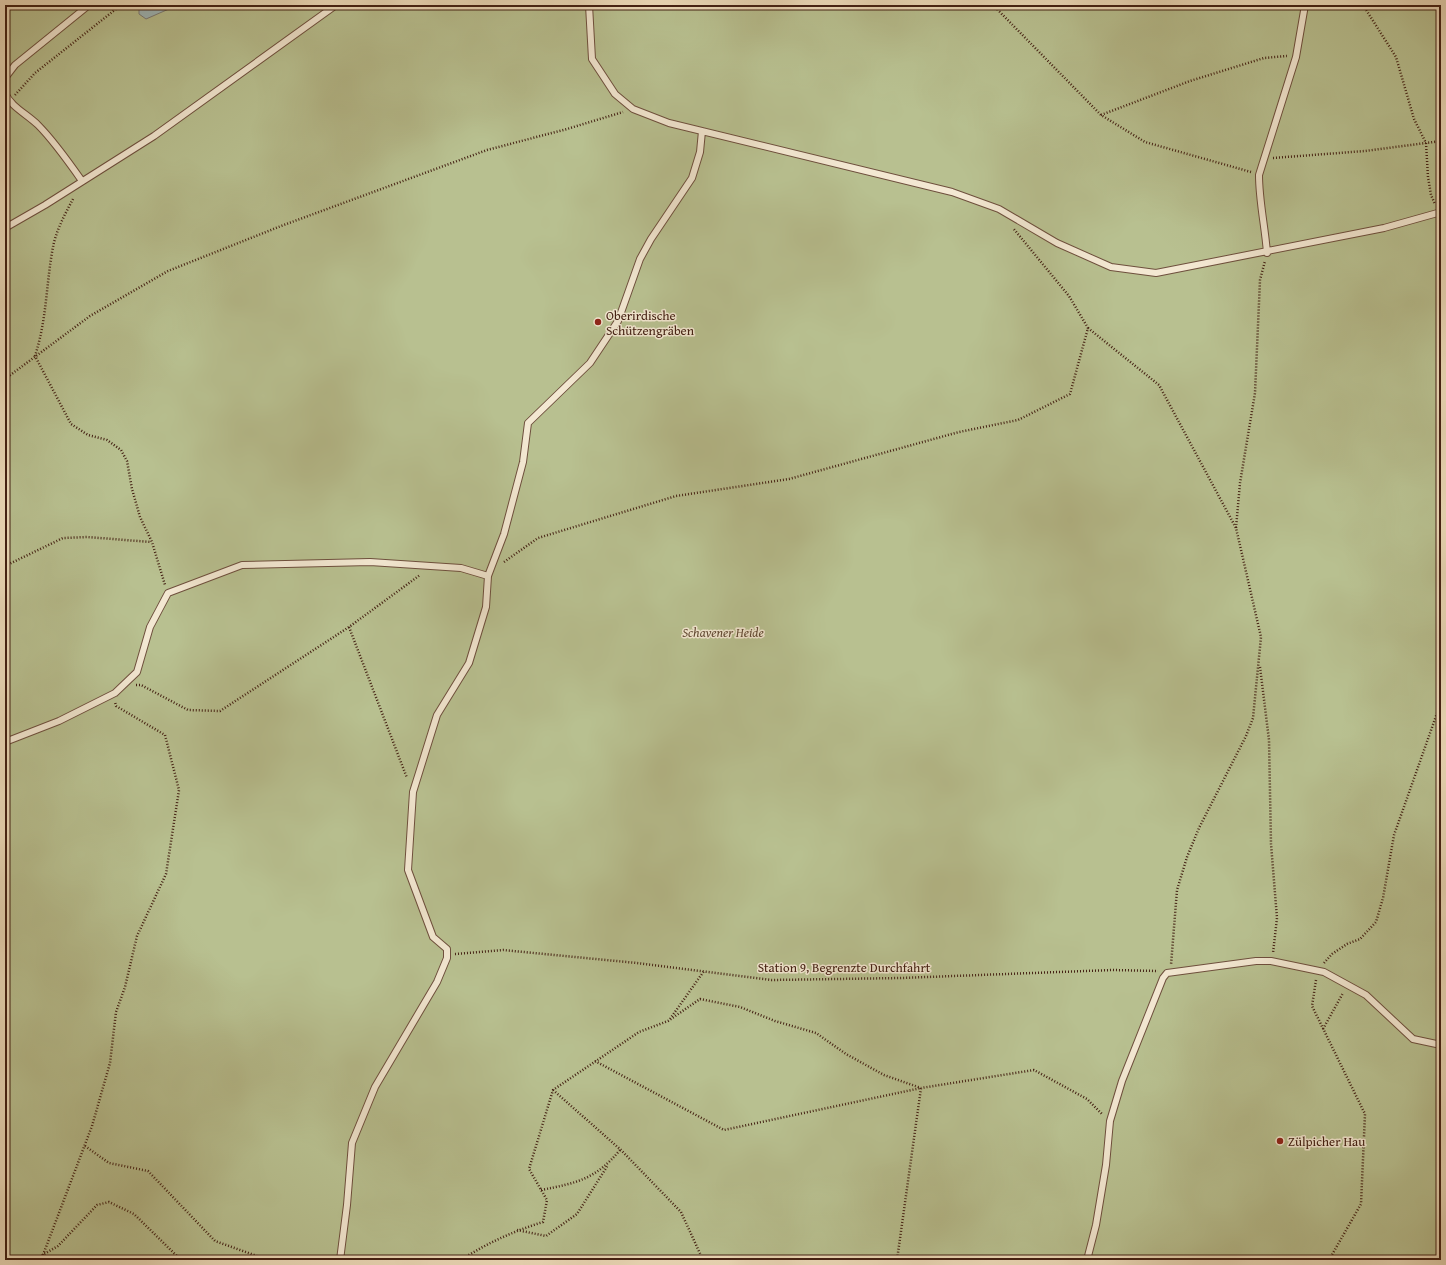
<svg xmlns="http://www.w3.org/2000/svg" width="1446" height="1265" font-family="'Gentium Book Plus',serif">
  <rect width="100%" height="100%" fill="#eddbba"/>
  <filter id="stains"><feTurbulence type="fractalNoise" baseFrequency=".005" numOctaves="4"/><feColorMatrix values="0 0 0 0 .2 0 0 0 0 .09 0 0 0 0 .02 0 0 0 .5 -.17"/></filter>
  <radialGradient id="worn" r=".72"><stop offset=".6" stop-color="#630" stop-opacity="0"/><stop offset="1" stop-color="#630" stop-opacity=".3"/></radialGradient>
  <path fill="#b8c090" stroke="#7e7052" d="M5,5H1441V1260H5Z"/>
  <path fill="#9eb8bb" stroke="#7a7b78" d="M143,5H178L146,19L139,14V10Z"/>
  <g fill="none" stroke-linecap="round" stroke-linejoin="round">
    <defs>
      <path id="lane" d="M589,5L592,59L615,94L633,109L669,123L952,192L999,209L1057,243L1111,267L1156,273L1384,228L1441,212
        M5,78L15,65L89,5
        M5,93C11,107 27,114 38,125C54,141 68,161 82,181
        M5,228L45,205L154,136L336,5
        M1267,253C1265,226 1259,201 1259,175L1296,57L1305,5
        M488,576L504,534L523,462L528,423L590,363L618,321L640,259L651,239L692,178L700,152L702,131
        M5,742L59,721L115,693L137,672L150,627L168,593L242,565L370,562L461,568L488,576L486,607L469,663L437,715L413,792L408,870L433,937L447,949V958L437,982L375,1087L352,1143L347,1205L340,1260
        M1087,1260L1096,1225L1106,1165L1110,1121L1122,1081L1163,978L1167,973L1256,961H1271L1324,972L1366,995L1413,1039L1441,1045"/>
    </defs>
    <use href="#lane" stroke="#6e4f3d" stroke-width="8"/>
    <path stroke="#432013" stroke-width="2.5" stroke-dasharray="1 2" stroke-linecap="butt" d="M993,5L1101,115L1145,142L1251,172
      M1363,5L1396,57L1414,119L1426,143L1428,177L1431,195L1435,204
      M15,95L35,73L121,5
      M1101,115L1190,81L1264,58L1287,56
      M1273,158L1365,151L1441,141
      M73,199C65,214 56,231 53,247C46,284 47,319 35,356L71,424L88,435L107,440L121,450L127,461L132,489L140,517L152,542L165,585
      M1088,328L1159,385L1236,528L1261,637L1253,718L1246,736L1199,828L1187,857L1177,890L1171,965
      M5,379L90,316L168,271L281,226L487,150L567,129L623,112
      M1236,528L1240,483L1255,393L1260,280L1265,261
      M504,562L538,538L676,496L789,479L959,432L1018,420L1070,394L1088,328L1069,296L1013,228
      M5,566L63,538L87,537L151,542
      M349,627L407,778
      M1260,667L1269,740L1271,844L1277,918L1273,953
      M136,685H141L188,710L220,711L349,627L420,575
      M455,954L503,950L637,963L772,980L901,978L1112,970L1158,971
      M1324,963L1332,954L1347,944L1360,939L1376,922L1383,898L1394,835L1441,702
      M1316,980L1312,1006L1365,1114L1361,1204L1329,1260
      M670,1019L704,971
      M1323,1029L1343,993
      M595,1061L724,1130L921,1088L897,1260
      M553,1090L621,1150L681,1212L703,1260
      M85,1146L109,1163L148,1171L215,1241L268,1260
      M541,1190C577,1183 596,1179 620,1150
      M517,1230L546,1236L577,1214L608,1165
      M43,1255L92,1126L110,1063L116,1012L125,987L137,936L166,874L179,790L165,735L116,706L115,702
      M34,1260L58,1246L97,1205L109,1202L134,1214L181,1260
      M461,1260C487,1243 514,1231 543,1222L547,1200L529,1169L553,1090L639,1032L668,1021L700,999L740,1007L775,1021L816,1033L846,1054L884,1075L921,1088L1034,1070L1087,1099L1103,1115"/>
    <use href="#lane" stroke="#f3e8d2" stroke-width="6"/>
  </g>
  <g fill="#8f2418" stroke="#f3e8d2" stroke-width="1.5">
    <circle cx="598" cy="322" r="4"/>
    <circle cx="1280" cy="1141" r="4"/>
  </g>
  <g text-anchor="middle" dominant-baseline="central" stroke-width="3" stroke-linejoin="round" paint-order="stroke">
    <g font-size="13" fill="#432013" stroke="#f3e8d2" text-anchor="start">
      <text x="606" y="315">Oberirdische<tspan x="606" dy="15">Schützengräben</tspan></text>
      <text x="1288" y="1141">Zülpicher Hau</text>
    </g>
    <g font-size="13" font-style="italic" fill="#604832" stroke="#f3e8d2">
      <text x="723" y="632">Schavener Heide</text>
    </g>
    <g font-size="13" fill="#432013" stroke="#f3e8d2">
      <text x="844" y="967">Station 9, Begrenzte Durchfahrt</text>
    </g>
  </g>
  <rect width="1446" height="1265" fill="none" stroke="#eddbba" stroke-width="20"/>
  <rect x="6" y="6" width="1434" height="1253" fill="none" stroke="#432013" stroke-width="2"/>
  <rect x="10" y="10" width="1426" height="1245" fill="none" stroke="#432013"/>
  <rect width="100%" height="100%" filter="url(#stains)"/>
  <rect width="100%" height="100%" fill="url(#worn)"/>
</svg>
